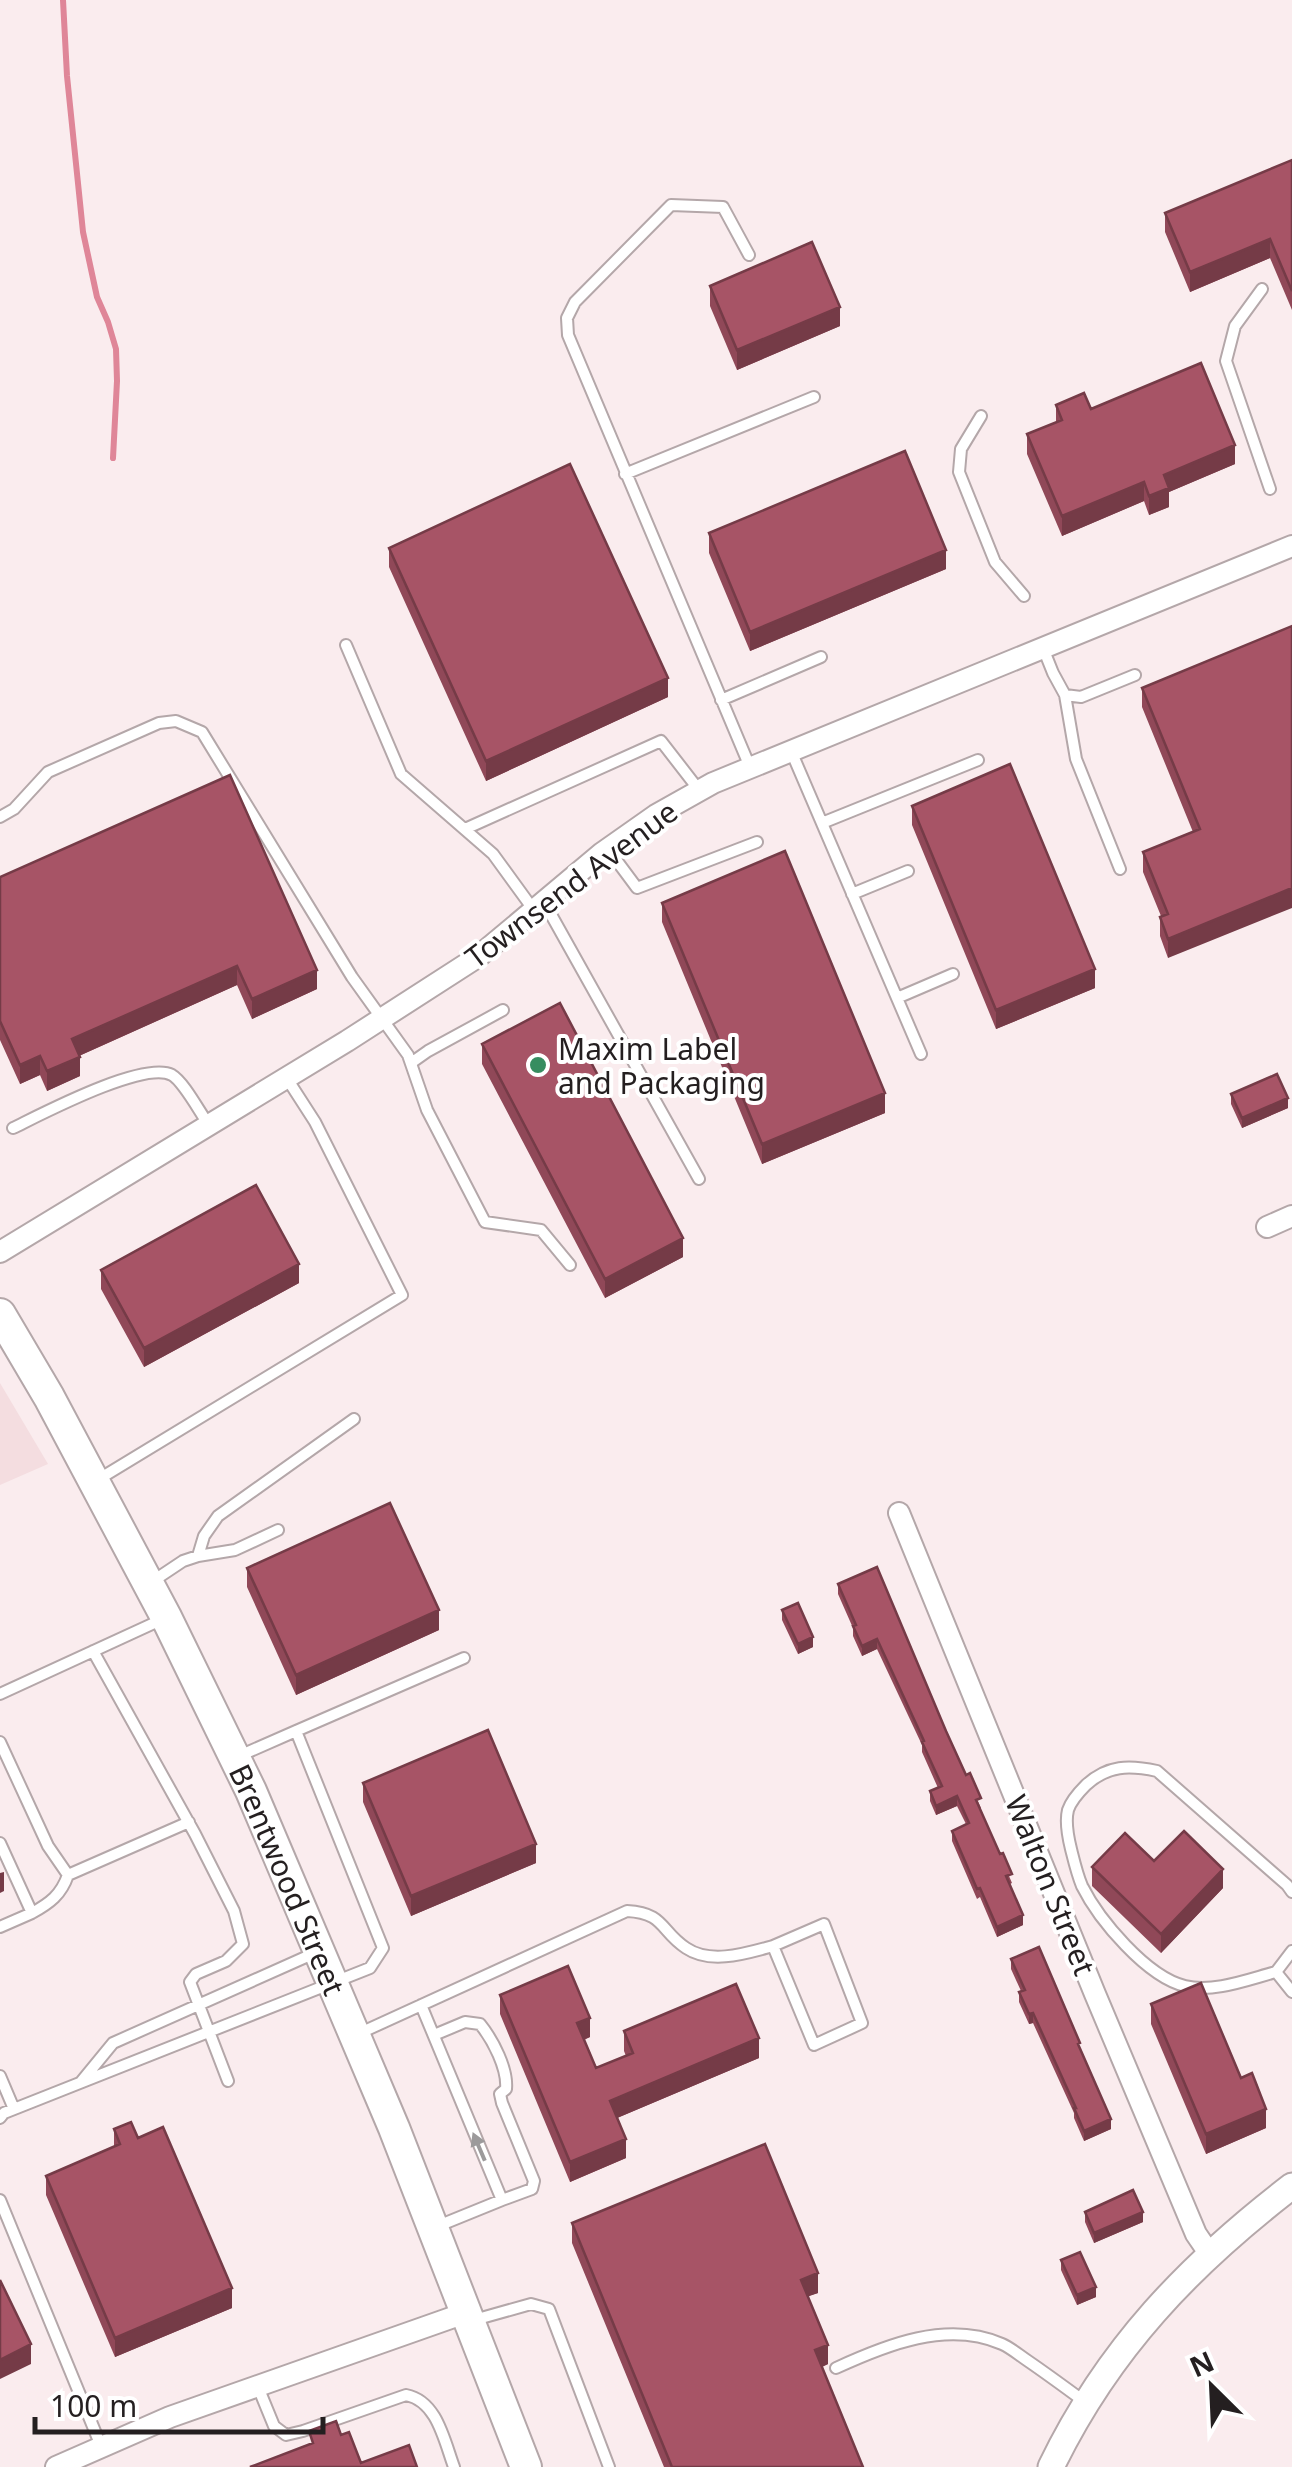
<svg xmlns="http://www.w3.org/2000/svg" width="1292" height="2467" font-family="'Noto Sans',sans-serif">
  <rect width="100%" height="100%" fill="#faecee"/>
  <path fill="#f4dde0" d="M0,1383L48,1464L0,1485Z"/>
  <g fill="none" stroke-linecap="round" stroke-linejoin="round">
    <path stroke="#df8698" stroke-width="6" d="M63,0L67,76L83,232L97,297L108,322L116,349L117,381L113,458"/>
    <defs>
      <path id="service" d="M749,255L723,207L671,205L575,302L567,318L568,335L750,767
        M1262,289L1235,326L1226,361L1270,489
        M981,416L961,449L959,472L995,562L1024,596
        M625,474L814,397
        M346,645L401,774L493,854L533,909
        M1043,648L1053,673L1065,695L1081,697L1135,675
        M1065,695L1076,759L1120,869
        M721,700L821,657
        M791,751L921,1054
        M0,817L14,809L48,772L159,723L176,721L202,732L352,977L408,1055L427,1110L485,1222L541,1230L570,1265
        M822,823L978,760
        M465,829L661,741L699,790
        M608,849L637,888L757,842
        M852,894L908,871
        M544,902L699,1179
        M897,998L953,974
        M411,1063L428,1051L503,1010
        M13,1128C42,1114 144,1060 172,1075C184,1082 200,1113 209,1125
        M99,1479L402,1295L315,1122L286,1077
        M198,1556L204,1536L218,1516L354,1419
        M153,1581L183,1561L198,1556L235,1550L278,1530
        M93,1651L195,1834L234,1911L243,1944L226,1961L196,1974L190,1982L228,2081
        M0,1694L163,1619
        M296,1731L464,1658
        M0,1742L48,1846L68,1875
        M0,1843L32,1913L0,1927
        M1292,1892L1287,1885L1157,1771C1129,1765 1108,1765 1086,1785C1079,1792 1071,1801 1068,1810C1065,1822 1068,1837 1071,1849C1074,1861 1077,1874 1082,1886C1099,1920 1147,1977 1185,1986C1214,1993 1249,1979 1276,1972L1292,1951
        M32,1913C50,1903 61,1895 68,1875L189,1822
        M1276,1972L1292,1992
        M421,2005L502,2200L438,2226
        M360,2033L627,1911C665,1913 660,1931 686,1948C711,1965 747,1953 773,1946L814,2045L862,2023L824,1924L773,1946
        M434,2035L465,2022L480,2024C493,2040 508,2069 506,2089L500,2094L502,2103L534,2181L532,2189L502,2200
        M0,2076L14,2109
        M81,2082L113,2043L317,1952
        M0,2118L4,2113L370,1968L383,1948L296,1731L239,1756
        M0,2200L101,2446
        M474,2320L531,2304L549,2309L609,2467
        M836,2368C886,2345 947,2320 1002,2344C1011,2348 1019,2355 1028,2361C1047,2374 1066,2388 1085,2402
        M258,2387L274,2426L286,2435L303,2431L406,2395C437,2401 444,2440 454,2467"/>
      <path id="minor" d="M1267,1227L1292,1216
        M0,1252L347,1041L479,956L602,853L656,815L713,783L1292,546
        M899,1513L1095,1994L1196,2234L1209,2253
        M56,2467L170,2417L465,2313"/>
      <path id="tertiary" d="M1051,2467C1108,2349 1189,2265 1292,2186"/>
      <g id="secondary">
        <path id="s1" d="M0,1314L49,1397L166,1617L251,1791L394,2128L526,2467"/>
      </g>
    </defs>
    <use href="#service" stroke="#b4a7a9" stroke-width="14"/>
    <use href="#minor" stroke="#b4a7a9" stroke-width="24"/>
    <use href="#tertiary" stroke="#b4a7a9" stroke-width="29"/>
    <use href="#secondary" stroke="#b4a7a9" stroke-width="34"/>
    <use href="#service" stroke="#fff" stroke-width="10"/>
    <use href="#minor" stroke="#fff" stroke-width="20"/>
    <use href="#tertiary" stroke="#fff" stroke-width="25"/>
    <use href="#secondary" stroke="#fff" stroke-width="30"/>
  </g>
  <path fill="#904858" d="M1292,160V310L1270,258L1190,292L1165,232V213Z
    M710,286L840,326L737,370L710,306Z
    M1056,405L1091,409L1235,464L1169,492V507L1149,515L1144,501L1062,536L1027,454V434L1056,422Z
    M709,533L946,569L750,651L709,553Z
    M389,548L668,697L486,781L389,567Z
    M1292,626L1168,958L1160,936V917L1161,916L1143,872V852L1193,832L1142,707V688Z
    M912,806L1095,988L996,1029L912,825Z
    M0,877L317,989L252,1019L237,985L79,1056L80,1076L47,1091L40,1075L20,1084L0,1040Z
    M662,903L885,1113L762,1164L662,922Z
    M482,1044L683,1257L605,1298L482,1064Z
    M1231,1094L1288,1108L1242,1128L1231,1104Z
    M101,1270L299,1283L144,1367L101,1289Z
    M247,1568L439,1630L296,1695L247,1587Z
    M838,1584L946,1731L981,1808H980L1012,1883L1010,1884L1023,1925L997,1937L980,1897L977,1899L952,1841V1831L966,1824L957,1806L936,1815L930,1801V1791L938,1788L922,1752V1745L877,1649L862,1656L853,1636V1628L838,1594Z
    M782,1610L813,1647L798,1654L782,1620Z
    M363,1783L536,1863L411,1916L363,1802Z
    M1092,1867L1223,1888L1161,1953L1092,1886Z
    M1011,1959L1080,2050L1111,2129L1084,2141L1074,2118V2113L1033,2023L1029,2024L1019,2002V1992L1021,1991L1011,1969Z
    M500,1995L590,2037L584,2040L596,2068L626,2056L624,2051V2031L759,2058L617,2118L626,2158L570,2182L500,2014Z
    M1151,2004L1266,2128L1206,2154L1151,2024Z
    M114,2129L232,2308L115,2357L46,2195V2176L114,2147Z
    M1085,2212L1143,2222L1094,2243L1085,2222Z
    M572,2223L818,2293L808,2296L828,2364L822,2367L863,2467H664L572,2243Z
    M1061,2260L1096,2297L1077,2305L1061,2270Z"/>
  <path fill="#753b47" d="M1270,239V258L1190,292V272Z
    M840,307V326L737,370V350Z
    M1235,445V464L1169,492V507L1149,515V496L1164,475Z
    M1144,482V501L1062,536V516Z
    M946,550V569L750,651V632Z
    M668,678V697L486,781V761Z
    M1292,888V908L1168,958V939Z
    M237,966V985L72,1059V1039Z
    M1095,969V988L996,1029V1010Z
    M317,970V989L252,1019V999Z
    M40,1056V1075L20,1084V1065Z
    M80,1057V1076L47,1091V1071Z
    M885,1093V1113L762,1164V1144Z
    M1288,1098V1108L1242,1128V1118Z
    M683,1238V1257L605,1298V1279Z
    M299,1264V1283L144,1367V1348Z
    M439,1610V1630L296,1695V1675Z
    M813,1637V1647L798,1654V1644Z
    M877,1639V1649L862,1656V1646Z
    M957,1796V1806L936,1815V1806Z
    M536,1844V1863L411,1916V1896Z
    M1223,1869V1888L1161,1953V1934Z
    M4,1872V1891L0,1893V1873Z
    M1023,1915V1925L997,1937V1927Z
    M1033,2013V2023L1029,2024V2014Z
    M590,2018V2037L577,2042V2023Z
    M759,2038V2058L610,2121V2101Z
    M1266,2109V2128L1206,2154V2134Z
    M1111,2119V2129L1084,2141V2131Z
    M626,2139V2158L570,2182V2162Z
    M1143,2212V2222L1094,2243V2233Z
    M818,2273V2293L801,2299V2280Z
    M1096,2287V2297L1077,2305V2295Z
    M232,2288V2308L115,2357V2338Z
    M31,2344V2364L0,2379V2360Z
    M828,2345V2364L815,2370V2350Z"/>
  <path fill="#a75466" stroke="#753b47" stroke-width="2.5" d="M1292,160V291L1270,239L1190,272L1165,213Z
    M812,242L840,307L737,350L710,286Z
    M1201,363L1235,445L1164,475L1169,488L1149,496L1144,482L1062,516L1027,434L1062,420L1056,405L1084,393L1091,409Z
    M905,451L946,550L750,632L709,533Z
    M570,464L668,678L486,761L389,548Z
    M1292,626V888L1168,939L1160,917L1168,914L1143,852L1200,829L1142,688Z
    M1010,764L1095,969L996,1010L912,806Z
    M230,775L317,970L252,999L237,966L72,1039L80,1057L47,1071L40,1056L20,1065L0,1021V877Z
    M785,851L885,1093L762,1144L662,903Z
    M560,1003L683,1238L605,1279L482,1044Z
    M1277,1074L1288,1098L1242,1118L1231,1094Z
    M256,1185L299,1264L144,1348L101,1270Z
    M390,1503L439,1610L296,1675L247,1568Z
    M877,1567L946,1731L966,1775L970,1773L981,1798L976,1800L1000,1854L1003,1853L1012,1874L1006,1876L1023,1915L997,1927L980,1888L977,1889L952,1831L969,1823L957,1796L936,1806L930,1791L942,1786L922,1742L924,1741L877,1639L862,1646L853,1626L856,1625L838,1584Z
    M798,1603L813,1637L798,1644L782,1610Z
    M488,1730L536,1844L411,1896L363,1783Z
    M1184,1831L1223,1869L1161,1934L1092,1867L1125,1833L1154,1861Z
    M1039,1947L1080,2043L1078,2044L1111,2119L1084,2131L1074,2108H1076L1033,2013L1029,2014L1019,1992L1025,1990L1011,1959Z
    M568,1966L590,2018L577,2023L596,2068L633,2053L624,2031L736,1984L759,2038L610,2101L626,2139L570,2162L500,1995Z
    M1201,1983L1241,2078L1252,2073L1266,2109L1206,2134L1151,2004Z
    M131,2122L138,2138L163,2127L232,2288L115,2338L46,2176L120,2144L114,2129Z
    M765,2144L818,2273L801,2280L828,2345L815,2350L863,2467H672L572,2223Z
    M1133,2190L1143,2212L1094,2233L1085,2212Z
    M1080,2252L1096,2287L1077,2295L1061,2260Z
    M0,2280L31,2344L0,2360Z
    M336,2421L341,2435L349,2432L361,2463L409,2445L417,2467H250L313,2443L309,2431Z"/>
  <defs><path id="oneway-solid" d="M-6-.8H1V-3.2L6.5 0L1 3.2V.8H-6Z" transform="scale(2.5)"/></defs>
  <use fill="#9c9a9b" href="#oneway-solid" transform="translate(479 2147) rotate(-113)"/>
  <circle fill="#378d60" stroke="#fff" stroke-width="4" cx="538" cy="1065" r="10"/>
  <g text-anchor="middle" dominant-baseline="central" stroke-width="8" stroke-linejoin="round" paint-order="stroke">
    <g font-size="30" fill="#241f20" stroke="#fff">
      <text transform="translate(571 884) rotate(-37)">Townsend Avenue</text>
      <text stroke="none"><textPath href="#s1" startOffset="635">Brentwood Street</textPath></text>
      <text transform="translate(1051 1885) rotate(68)">Walton Street</text>
    </g>
    <g font-size="30" fill="#241f20" stroke="#fff" text-anchor="start">
      <text x="558" y="1048">Maxim Label<tspan x="558" dy="34">and Packaging</tspan></text>
    </g>
  </g>
  <g transform="translate(1212 2387) rotate(336)" stroke="#ffffff" stroke-width="8" paint-order="stroke">
  <path d="M0-8L18 38L0 25L-18 38Z" fill="#241f20"/>
  <text y="-15" font-size="28" font-weight="bold" text-anchor="middle" fill="#241f20">N</text>
  </g>
  <path d="M35 2417v15h288v-15" fill="none" stroke="#241f20" stroke-width="5"/>
  <text x="50" y="2417" font-size="30" fill="#241f20" stroke="#ffffff" stroke-width="8" paint-order="stroke">100 m</text>
</svg>
